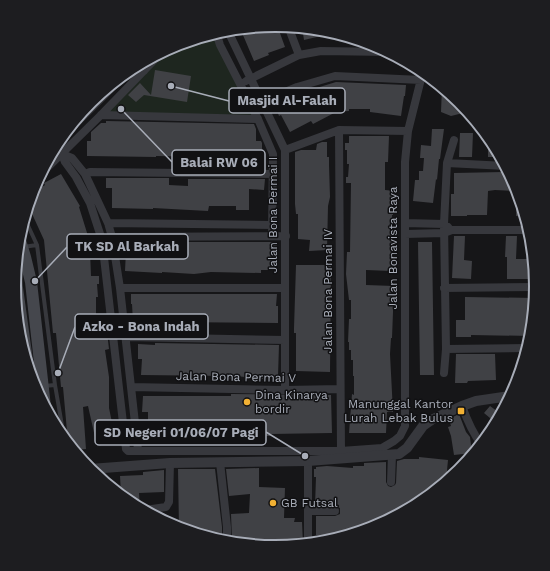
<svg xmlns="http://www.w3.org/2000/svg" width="550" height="571" font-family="'Work Sans',sans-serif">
  <rect width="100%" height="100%" fill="#161618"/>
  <path fill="#1e261f" d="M213,33L253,116L108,112L169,48L175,44Z"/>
  <path fill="#404145" d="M277,25L285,47L268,53L269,55L254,61L240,28Z
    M302,27L320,29L321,36L304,40Z
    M155,70L191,76L187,102L144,95L136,102L128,95L140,83L151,95Z
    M336,82L406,85L405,96H404L401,116L370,112V109H349V111L336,112L313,124L311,121L290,132L281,115L279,116L274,103L299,92L300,93Z
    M442,87L460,101L471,115L459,114L451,116L441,112Z
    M106,121L254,124L256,129V141H261L262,143V155H248V157L212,156V158H204V157L156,156V157L87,156V141H91V132L101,123H106Z
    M432,129H444L440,159H439L437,180L436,179L433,203L413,201L415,180H419V171H423L424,158H420L421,145L431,146Z
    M460,133H473L472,157H459Z
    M488,135L492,141L501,157H488Z
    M349,136H389L388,162H385V190L395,191L393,215H392L393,247L391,271L366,270V285L394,286L392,338H391L390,354L393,412H387L386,433H349L352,394L354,395V376H353V360H351V350H349V342H348L349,319H351V300H349L346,274L347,252H350L351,183H346V177H348L349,164H347V150H345V143H349Z
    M322,142H327V157H329V165L330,197L328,206L327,250L309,251L310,240L298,239V214H296L295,204V152L301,150H316L317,144Z
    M503,172L509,173L516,186L526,217L516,216V191L495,190L488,191L487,215H467V216H451V194H454V173Z
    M61,174L80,206L79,207L88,236H86L87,251H90L91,276H99V284H97L98,297H96V316L105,315L109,349L105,350L109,377V408L116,442L97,446L88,406L83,407L86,449L74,450L68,442L63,387H61L56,333H53L44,240L28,205L31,194L45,185L44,183Z
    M106,178H169V185L188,186V179H265L264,190L249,189V210H236V206H209L208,211L153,208V209L112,208V188H106Z
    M454,236H465L464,260L472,261L471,279L452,278Z
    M506,236H517L516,259H533L535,279H507V257H505Z
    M123,242H277L275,270H261V273L211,272L194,274L162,272V273L125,271L126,251H123Z
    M418,242H432L434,375H420Z
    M296,265H331L330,372L296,371V333H294V328Z
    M131,294H277L276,306H278V323L167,322V323L133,322L132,304H131Z
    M465,297L535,298L531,336L471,335V337H456V320H465Z
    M155,343L279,345L278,376L264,377V379L236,376L235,379H227V376L141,375L142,359H138V344L155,345Z
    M456,354H495L496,380L468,381L467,383H455Z
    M231,394L331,395L332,433L270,434V436H258L205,435H195V433L148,435V412H142L143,396H231Z
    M490,406L501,414L496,423L484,413Z
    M459,414L466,432L470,437L472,453L454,455L451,436L448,427L451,426L449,419Z
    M419,457L448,460L446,481L420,503L375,527L326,542H319V535H316V516H335L340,514V508L335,506H315L316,477H314V469H316V467L327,466L353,468V466H364V463L386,462V482L388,486L391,487L395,485L396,483L397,461L404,459H419Z
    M259,468V487L285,488L284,518H295L294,522H302L303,544L247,542V538L232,539L231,514L249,513L250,494L229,496L226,469Z
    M178,469H215L222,527V540L179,528Z
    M164,470V492L139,493L140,508L126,499L125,493H121L120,476L143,475V472Z"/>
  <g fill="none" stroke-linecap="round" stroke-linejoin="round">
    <path stroke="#37383d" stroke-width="4" d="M422,77H431
      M24,217L37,245
      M23,247L37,245L55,385L44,386
      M55,385L64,437"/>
    <path stroke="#37383d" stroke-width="8" d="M288,26L299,55
      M227,29L285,150V390
      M216,32L220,45L258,119L273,154L272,236
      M137,65L144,71
      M246,81L299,55L321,51L389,52
      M257,104L297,87L335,76L421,80
      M101,115L258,119
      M339,130L341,451
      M57,142L132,68
      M55,146L62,154L65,162L76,177L90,203L102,240L126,449L128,451H341L382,448L394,441L400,436L405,426V162L408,131L423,71
      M285,150L339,130L408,131
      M62,154L72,158L85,174L108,223L112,237L120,288L138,450
      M447,163L506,166
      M85,174L90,172L273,174
      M40,175L101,115L162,52
      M108,223L272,225
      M405,223L444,224L448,227
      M405,234L444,233L452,230H530
      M112,237L286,236
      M120,288H285
      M444,288L536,287
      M126,337L285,340
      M446,349L527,348
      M444,373L446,349L444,224L447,163L454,140
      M131,387L285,390L340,389
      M462,406C467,420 472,432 481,444
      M308,461V543
      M220,462L227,527V542
      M391,482L392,455
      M145,510L166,507L169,502L170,463
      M308,511H335"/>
    <path stroke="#37383d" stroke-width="10" d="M90,469L170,463L308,461L399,454L407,448L423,426L433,419L462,406L476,401L510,396"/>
    <path stroke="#45474d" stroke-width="12" d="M19,237L25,257L31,282L45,407
      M15,273L28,368"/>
  </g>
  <g fill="#f2b134" stroke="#111113" stroke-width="1.5">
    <circle cx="247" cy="402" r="4"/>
    <rect x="457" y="407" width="8" height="8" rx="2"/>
    <circle cx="273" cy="503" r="4"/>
  </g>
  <g text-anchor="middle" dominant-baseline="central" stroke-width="3" stroke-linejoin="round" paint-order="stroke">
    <g font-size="12" fill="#a8adb8" stroke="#111113">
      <text transform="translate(273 215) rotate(-90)">Jalan Bona Permai I</text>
      <text transform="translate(393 248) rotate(-90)">Jalan Bonavista Raya</text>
      <text transform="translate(328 291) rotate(-90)">Jalan Bona Permai IV</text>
      <text transform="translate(236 377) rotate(1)">Jalan Bona Permai V</text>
    </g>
    <g font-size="12" fill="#a8adb8" stroke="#111113" text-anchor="start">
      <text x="255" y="395">Dina Kinarya<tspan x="255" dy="14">bordir</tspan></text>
      <text x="453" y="404" text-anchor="end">Manunggal Kantor<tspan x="453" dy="14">Lurah Lebak Bulus</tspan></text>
      <text x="281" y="503">GB Futsal</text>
    </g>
  </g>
  <path d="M0 0H550V571H0ZM21 286a254 254 0 1 1 508 0a254 254 0 1 1-508 0Z" fill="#1d1d20" fill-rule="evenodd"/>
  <path fill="none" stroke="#a8adb8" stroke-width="2" d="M21 286a254 254 0 1 1 508 0a254 254 0 1 1-508 0Z"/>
  <path fill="none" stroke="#a8adb8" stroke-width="1.5" d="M171 86L229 101M121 109L172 162M35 281L67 247M58 373L75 327M305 456L266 432"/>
  <g fill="#a8adb8" stroke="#111113" stroke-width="1.5">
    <circle cx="171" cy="86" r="4"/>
    <circle cx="121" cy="109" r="4"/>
    <circle cx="35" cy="281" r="4"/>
    <circle cx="58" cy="373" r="4"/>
    <circle cx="305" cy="456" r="4"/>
  </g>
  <g fill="#111113" stroke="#a8adb8" stroke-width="1.5">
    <rect x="229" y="88" width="116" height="25" rx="4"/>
    <rect x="172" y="150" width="93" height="25" rx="4"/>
    <rect x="67" y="234" width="121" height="25" rx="4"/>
    <rect x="75" y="314" width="133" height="25" rx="4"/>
    <rect x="95" y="420" width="171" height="25" rx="4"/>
  </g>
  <g font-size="13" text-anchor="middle" font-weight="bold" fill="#a8adb8">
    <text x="287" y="105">Masjid Al-Falah</text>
    <text x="219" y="167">Balai RW 06</text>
    <text x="127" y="251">TK SD Al Barkah</text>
    <text x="141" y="331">Azko - Bona Indah</text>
    <text x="181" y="437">SD Negeri 01/06/07 Pagi</text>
  </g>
</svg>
